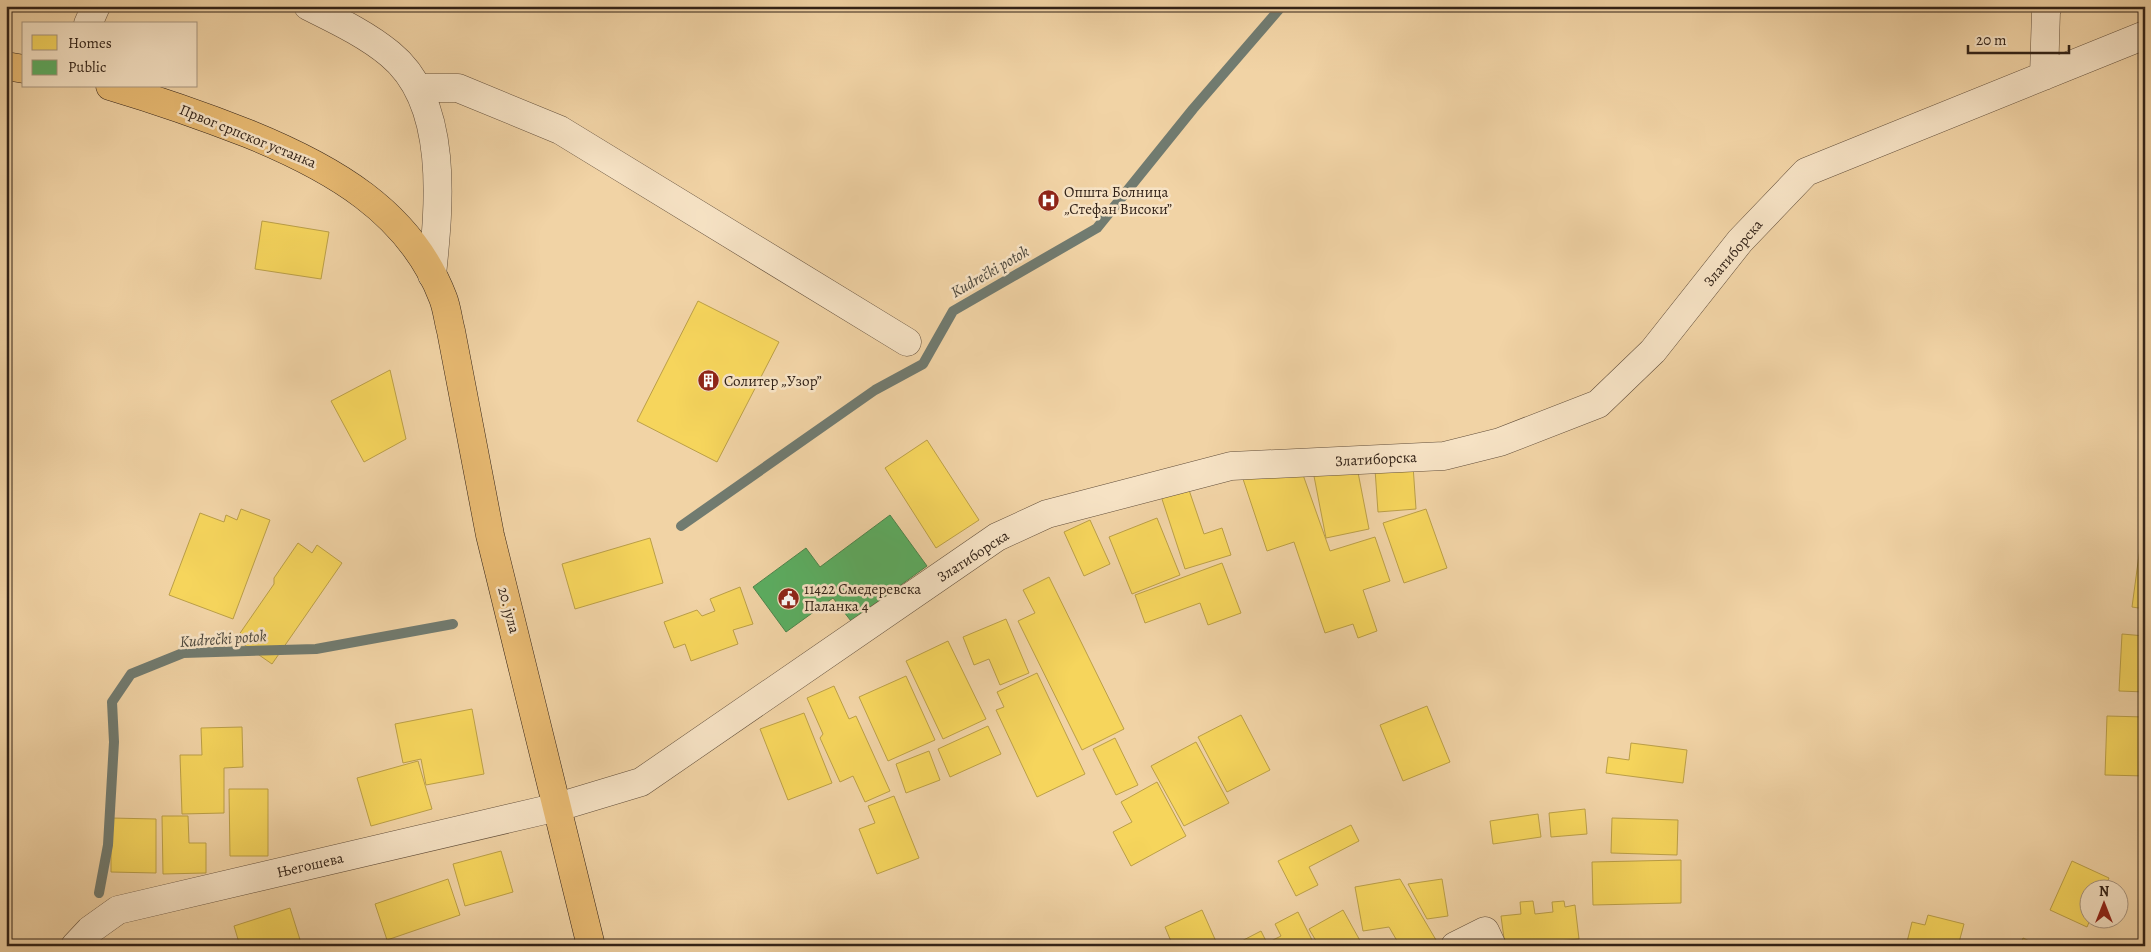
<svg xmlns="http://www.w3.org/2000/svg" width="2151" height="952" font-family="Alegreya,serif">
  <rect width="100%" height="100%" fill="#f1d3a5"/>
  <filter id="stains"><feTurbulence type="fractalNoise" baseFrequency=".004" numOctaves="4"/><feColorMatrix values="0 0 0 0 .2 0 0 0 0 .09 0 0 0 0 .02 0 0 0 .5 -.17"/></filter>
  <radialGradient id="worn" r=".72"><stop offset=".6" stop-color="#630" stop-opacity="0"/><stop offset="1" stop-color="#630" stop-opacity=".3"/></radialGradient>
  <path fill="#f6d55c" stroke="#bb9f47" d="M262,221L329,232L321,279L255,269Z
    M698,301L779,342L717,462L637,421Z
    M390,370L406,439L364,462L331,401Z
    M927,440L979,520L936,548L885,468Z
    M1412,451L1416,509L1378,512L1374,455Z
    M1296,455L1330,551L1375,537L1390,581L1363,590L1377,631L1358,638L1353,624L1325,633L1294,542L1267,551L1241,473Z
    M1356,462L1369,529L1326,538L1313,471Z
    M1188,487L1204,534L1222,528L1231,555L1185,569L1161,496Z
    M241,509L270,520L233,619L169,595L200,513L224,522L226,515L237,520Z
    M1426,509L1447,568L1404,583L1383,523Z
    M1157,518L1180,575L1132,594L1109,537Z
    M1090,520L1110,564L1084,576L1064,532Z
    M650,538L663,583L575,609L562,564Z
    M2141,540H2145V609L2132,607Z
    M298,543L312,553L317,545L342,563L272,664L236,639L274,584V578Z
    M1222,563L1241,613L1208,625L1200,603L1145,623L1135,595Z
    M1049,577L1124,729L1082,750L1018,621L1035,613L1023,590Z
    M740,587L753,624L733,630L738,644L691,661L685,644L674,648L664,622L697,610L702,616L715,611L710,599Z
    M1006,619L1029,673L1000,685L989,659L974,665L963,637Z
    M2122,634L2145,636V692L2119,691Z
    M948,641L986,719L943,739L906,661Z
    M1037,673L1085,774L1037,797L996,710L1004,707L997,692Z
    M906,676L935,740L888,761L859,697Z
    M834,686L849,719L856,716L890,791L865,802L853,776L840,782L820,738L823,734L807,698Z
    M1427,706L1450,762L1403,781L1380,725Z
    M472,709L484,774L426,785L421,759L403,763L395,724Z
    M804,713L832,783L788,800L760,729Z
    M1241,715L1270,770L1227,792L1198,737Z
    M2107,716L2145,717V776L2105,775Z
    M988,726L1001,754L950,777L938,749Z
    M242,727L243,767L224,768V813L182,814L180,755H202L201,728Z
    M1115,738L1138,785L1116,795L1093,749Z
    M1196,742L1229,803L1184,826L1151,766Z
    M1631,743L1687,750L1683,783L1606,773L1608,757L1629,760Z
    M929,751L940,780L906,793L896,764Z
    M418,761L432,809L371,826L357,778Z
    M1157,782L1186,836L1131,866L1113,832L1132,822L1121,802Z
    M229,789H268V856H230Z
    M894,796L919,858L877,874L859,829L875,823L868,806Z
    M1585,809L1587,834L1551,837L1549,813Z
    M1538,814L1541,837L1493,844L1490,821Z
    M162,816H188L189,843H206V873L163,874Z
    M111,818L156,819V873L111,872Z
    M1612,818L1678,820L1677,855L1611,853Z
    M1351,825L1359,841L1309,867L1318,885L1296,896L1278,861Z
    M501,851L513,892L465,906L453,864Z
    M1681,860V903L1593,905L1592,862Z
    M2072,861L2109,878L2104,890H2088V920H2090L2087,927L2050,910Z
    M448,879L460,915L387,940L375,904Z
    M1400,879L1439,945L1400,946L1389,927L1363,931L1355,887Z
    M1442,879L1448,916L1427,919L1408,884Z
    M1533,901L1535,914L1553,912L1552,902L1564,901L1565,907L1575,905L1579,939L1505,946L1501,916L1521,914L1520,902Z
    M290,908L302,946H240L234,926Z
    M1202,910L1218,946H1173L1165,927Z
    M1343,910L1363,946H1319L1309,929Z
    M1298,912L1315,946H1232L1261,931L1267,943L1281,936L1275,924Z
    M1928,915L1964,924L1958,946H1906L1912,922L1925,925Z
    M2023,938L2040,946H2020Z
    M1987,941L1998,946H1984Z"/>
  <path fill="#5aae61" stroke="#4e844b" d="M890,515L927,566L851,621L833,598L786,632L753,587L806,548L820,567Z"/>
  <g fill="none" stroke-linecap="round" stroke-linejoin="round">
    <path stroke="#717b70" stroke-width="10" d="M681,526L875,390L923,364L953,311L1097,228L1193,109L1282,6
      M99,893L108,845L114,742L112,702L131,674L183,653L316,649L453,624"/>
    <defs>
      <path id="minor" d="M308,6C336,20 366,34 390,54C450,103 439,207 432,275
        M88,24L96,6
        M2044,76L2046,11L2048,6
        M418,88H458L560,130L907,342
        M75,946L90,930L118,910L558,807L641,782L997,537L1047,514L1231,466L1444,456L1500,442L1598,404L1653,351L1740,241L1806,172L2145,35
        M1455,946L1485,931L1492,946"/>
      <path id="major" d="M6,66L24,69
        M110,86C157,100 203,116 249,134C330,167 410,211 443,298C447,308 448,320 451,331L490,535L591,946"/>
    </defs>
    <use href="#minor" stroke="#624e3a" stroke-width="29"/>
    <use href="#major" stroke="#322217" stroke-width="29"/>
    <use href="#minor" stroke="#f6e2c4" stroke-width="28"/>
    <use href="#major" stroke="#e8ba72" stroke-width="28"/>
  </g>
  <defs>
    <symbol id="hospital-disc" viewBox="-11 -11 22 22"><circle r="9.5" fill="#8f2418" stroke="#f6e2c4"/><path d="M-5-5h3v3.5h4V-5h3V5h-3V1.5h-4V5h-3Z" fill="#fff"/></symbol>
    <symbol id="building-disc" viewBox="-11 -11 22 22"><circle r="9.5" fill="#8f2418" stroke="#f6e2c4"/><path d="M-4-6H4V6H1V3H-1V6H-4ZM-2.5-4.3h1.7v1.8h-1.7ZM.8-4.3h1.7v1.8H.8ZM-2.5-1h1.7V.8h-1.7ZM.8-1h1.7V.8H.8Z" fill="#fff"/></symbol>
    <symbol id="civic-disc" viewBox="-11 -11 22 22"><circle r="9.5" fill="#8f2418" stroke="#f6e2c4"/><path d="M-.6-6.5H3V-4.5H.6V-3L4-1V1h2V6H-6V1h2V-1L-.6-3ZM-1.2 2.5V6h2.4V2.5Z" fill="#fff"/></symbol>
  </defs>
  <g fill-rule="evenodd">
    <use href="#hospital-disc" x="1036" y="188" width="25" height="25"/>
    <use href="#building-disc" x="696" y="368" width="25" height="25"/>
    <use href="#civic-disc" x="776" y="586" width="25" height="25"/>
  </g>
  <g text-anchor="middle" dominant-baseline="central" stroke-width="5" stroke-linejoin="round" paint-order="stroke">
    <g font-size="15" fill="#322217" stroke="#f6e2c4">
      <text transform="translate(248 136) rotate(22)">Првог српског устанка</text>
      <text transform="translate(1733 253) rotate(-50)">Златиборска</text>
      <text transform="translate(1376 459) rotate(-3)">Златиборска</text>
      <text transform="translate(973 556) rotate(-33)">Златиборска</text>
      <text transform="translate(509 610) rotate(75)">20. јула</text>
      <text transform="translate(310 865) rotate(-13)">Његошева</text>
    </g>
    <g font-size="15" fill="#322217" stroke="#f6e2c4" text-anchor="start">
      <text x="1064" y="192">Општа Болница<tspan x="1064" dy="17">„Стефан Високи”</tspan></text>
      <text x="724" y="381">Солитер „Узор”</text>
      <text x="804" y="589">11422 Смедеревска<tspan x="804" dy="17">Паланка 4</tspan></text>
    </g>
    <g font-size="16" font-style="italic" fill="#4c473c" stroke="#f6e2c4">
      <text transform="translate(990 272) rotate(-30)">Kudrečki potok</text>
      <text transform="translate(223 639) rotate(-4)">Kudrečki potok</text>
    </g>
  </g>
  <rect width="2151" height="952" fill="none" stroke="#f1d3a5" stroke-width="25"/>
  <rect x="8" y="8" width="2136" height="937" fill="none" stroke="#322217" stroke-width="2.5"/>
  <rect x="12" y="12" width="2126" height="927" fill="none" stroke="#322217"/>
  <rect x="22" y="22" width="175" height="65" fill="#f6e2c4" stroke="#a8957f"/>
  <rect x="32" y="35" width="25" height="15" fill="#f6d55c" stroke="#a8957f"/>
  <text x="68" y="48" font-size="15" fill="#322217">Homes</text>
  <rect x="32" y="60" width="25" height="15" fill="#5aae61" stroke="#a8957f"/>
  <text x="68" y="72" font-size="15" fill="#322217">Public</text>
  <g transform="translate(2104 904)"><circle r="24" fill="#f6e2c4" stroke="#a8957f"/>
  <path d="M0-4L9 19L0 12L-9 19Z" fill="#8f2418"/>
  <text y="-8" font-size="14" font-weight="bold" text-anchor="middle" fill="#322217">N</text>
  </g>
  <path d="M1968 45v8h101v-8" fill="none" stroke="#322217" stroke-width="2.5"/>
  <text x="1976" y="45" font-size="15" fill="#322217" stroke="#f6e2c4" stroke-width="4" paint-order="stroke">20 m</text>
  <rect width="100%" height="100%" filter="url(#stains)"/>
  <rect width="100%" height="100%" fill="url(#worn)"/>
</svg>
